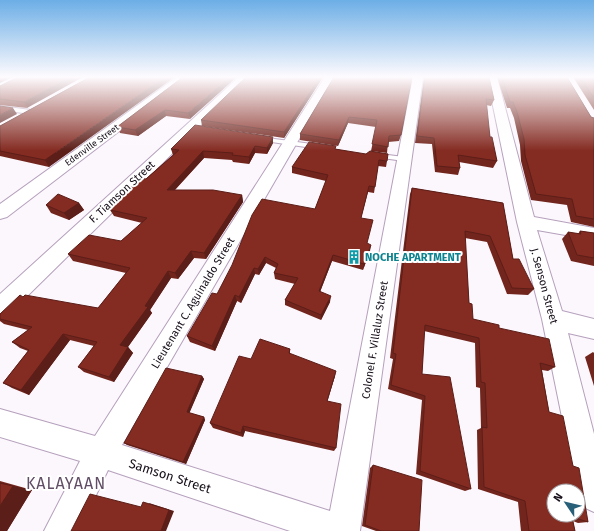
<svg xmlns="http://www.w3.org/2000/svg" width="594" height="531" font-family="'Fira Sans',sans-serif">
  <rect width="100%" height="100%" fill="#fcf7fd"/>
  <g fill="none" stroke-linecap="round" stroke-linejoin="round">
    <defs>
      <path id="service" d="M0,106L31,110L34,112L31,114L0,110Z
        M260,137L319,145L322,147L319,149L258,140V138Z
        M372,153L404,157L408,159L404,161L375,157H372Z"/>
      <path id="minor" d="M239,77H250L8,315L0,317V294Z
        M325,77H335L122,445L330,511L413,77H423L360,531H290L108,470L79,531H44L80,461L0,437V409L95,436Z
        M487,77H497L534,217L594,228V240L537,230L562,311L594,319V339L568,333L594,434V512L583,507L578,496L542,319L517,222Z"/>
      <path id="tertiary" d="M177,77H190L7,217L0,219V204Z"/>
    </defs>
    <use href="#service" stroke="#b5a0bc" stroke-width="2"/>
    <use href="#minor" stroke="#b5a0bc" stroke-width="2"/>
    <use href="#tertiary" stroke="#b5a0bc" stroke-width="2"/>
    <use href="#service" fill="#fff" fill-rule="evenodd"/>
    <use href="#minor" fill="#fff" fill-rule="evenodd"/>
    <use href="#tertiary" fill="#fff" fill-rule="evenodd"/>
  </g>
  <path fill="#72251d" d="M18,77L27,108L0,105V86Z
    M90,77L49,167L0,156V126Z
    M183,77L190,119L166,116L138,136L120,133L117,127Z
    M323,77L284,138L202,126L201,120Z
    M334,77L401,135L399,141L388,142L387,153L371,151L376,127L348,123L338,146L300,140V134Z
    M424,77H489L494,100L491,106L486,105L490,137L497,161L493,168L459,162L460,168L458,175L435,172L432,144L415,143Z
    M497,77H567L591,117L594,118V227L571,222L567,205L531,200L521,161L520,145L514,118L510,108H507Z
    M573,77H594V110Z
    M273,143L267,154L255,153L249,164L233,162L232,160L204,158L175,190L242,195L243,202L206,259L194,258L178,279L171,278L150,310L152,313L128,347L133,353L114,382L84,372L78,367L94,346L70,340L29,395L12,388L3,383L28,351L20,348L12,342L28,330L4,324L0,321V314L23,297L98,308L126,273L73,261L68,254L121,241L142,223L114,216L110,210L173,155L171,149Z
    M336,149L387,161L386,167L378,166L374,193L368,192L361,218L367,243L370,251L363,270L332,261L320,292L330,302L321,320L285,305V300L295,284L275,279L274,273L276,268L266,263L259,275L255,274L241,303L237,301L215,351L190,342L187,336L217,294L315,209L326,181L292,173V167Z
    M412,188L503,203L513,259L534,289L528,295L507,294L487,242L465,238L469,303L473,319L499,328L555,367L548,371L542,370L549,412L573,466L588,522L578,523L573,521L575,531H521L518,502L478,489L477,430L481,428L480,388L476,387L475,343L424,331L422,374L471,489L465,491L416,474L422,400L388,389L393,359L390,358L410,194Z
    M79,203L84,210L69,220L51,213L46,205Z
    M580,231L594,233V266L571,261L562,239L568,232L578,234Z
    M290,349V354L335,376L327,401L336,448L334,451L245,431L243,437L213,428L210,423L251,359Z
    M593,352L594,353V386L585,357Z
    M202,376L204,379L189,413L204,417L205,420L186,464L127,445L124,443Z
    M373,465L419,531H376L362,526L370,468Z
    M0,481L32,490L7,531H0Z"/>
  <path fill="#5c1e18" d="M0,77H13L0,83Z
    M70,77H83L27,108L24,102Z
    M165,77H175L49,167L45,160Z
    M230,77H237L190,119L188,113Z
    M320,77H323L284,138V132Z
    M13,108L17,114L0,123V115Z
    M165,110L166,116L138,136L135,130Z
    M349,117L348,123L338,146L339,140Z
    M273,137V143L267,154V148Z
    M255,146V153L249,164V157Z
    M203,151L204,158L169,196L167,190Z
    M242,195L243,202L206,259L204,253Z
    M79,203L84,210L69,220L64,213Z
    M371,245L370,251L363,270L364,264Z
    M191,251L194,258L178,279L175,273Z
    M333,255L332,261L318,297L319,291Z
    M265,257L266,263L259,275L258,269Z
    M254,268L255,274L241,303L239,297Z
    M168,271L171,278L150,310L152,313L125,351L120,345L145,306Z
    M235,295L237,301L215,351L212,346Z
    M331,296L330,302L321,320V315Z
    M63,334L70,340L29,395L21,390Z
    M128,347L133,353L114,382L109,377Z
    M336,371L335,376L326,406L327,401Z
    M202,376L204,379L189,414L187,412Z
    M204,417L205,420L186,464L183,462Z
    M243,426L245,431L243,437L241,433Z
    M13,486L32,490L7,531H0V506Z
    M149,503L174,511L166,531H161Z"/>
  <path fill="#842b22" stroke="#5c1e18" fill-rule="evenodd" d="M18,77H70L24,102L0,99V86Z
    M90,77H165L45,160L0,151V126Z
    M183,77H230L188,113L165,110L135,130L117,127Z
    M246,77H320L284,132L201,120Z
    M334,77H412L401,135L389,136L388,147L372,144L377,120L349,117L339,140L300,134Z
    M425,77H489L494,100L486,99L490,137H492L497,161L458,155L460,168L437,166L434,138L417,136Z
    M502,77H567L591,117L594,118V219L576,216L572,199L536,194L525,155L524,139L517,112L513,102H510Z
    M580,77H594V98Z
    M0,106L13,108L0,115Z
    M195,125L273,137L267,148L255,146L249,157L232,155L233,153L203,151L167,190H213L242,195L204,253L191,251L175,273L168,271L145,306L148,307L120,345L128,347L109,377L78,367L97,342L63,334L21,390L3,383L29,350L12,342L32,327L0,319V314L20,295L23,297L25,295L98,308L130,268L68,254L89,235L121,241L147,218L110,210L140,178L146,179L179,150L171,149Z
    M309,142L336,146L335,149L366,154L370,151L388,154L387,161L379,160L375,187L369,186L361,218L373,220L367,243L371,245L364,264L333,255L319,291L331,296L321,315L285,300L298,278L274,273L278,264L265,257L258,269L254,268L239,297L235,295L212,346L187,336L212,293L217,294L232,265L252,215L262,199L315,209L328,175L292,167Z
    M412,188L503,203L513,259H519L534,289L512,288L490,236L465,231L469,303L472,304L473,319L499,325V328L549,339L555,367L540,363L549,412L563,416L573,466L579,468L588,522L572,517L575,531H529L525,501L484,487L482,427L487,428L485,383L481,382L479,338L425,325L422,374L450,377L471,489L420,471L425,396L391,385L396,354L393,353ZM554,491H578V515H554Z
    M58,194L79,203L64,213L46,205Z
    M580,231L594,233V258L577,255L568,232L581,234Z
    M260,339L290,349L289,353L336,371L327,401L341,404L336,448L243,426L241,433L210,423L239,356L251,359Z
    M166,368L202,376L187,412L204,417L183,462L124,443Z
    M373,465L422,480L419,531H381L365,525Z
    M0,483L13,486L0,506Z
    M90,494L141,507L143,502L169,510L161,531H71Z"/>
  <linearGradient id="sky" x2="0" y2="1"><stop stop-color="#6caee6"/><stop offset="0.51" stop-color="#fefbfe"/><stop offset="1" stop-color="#fefbfe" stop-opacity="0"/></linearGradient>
  <rect width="594" height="151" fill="url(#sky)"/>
  <defs>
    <symbol id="building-bare" viewBox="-9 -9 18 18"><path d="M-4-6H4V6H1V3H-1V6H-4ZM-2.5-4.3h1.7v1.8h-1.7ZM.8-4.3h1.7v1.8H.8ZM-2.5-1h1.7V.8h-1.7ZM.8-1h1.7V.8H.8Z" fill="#0f9aa8" stroke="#fff" stroke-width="2.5" paint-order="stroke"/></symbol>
  </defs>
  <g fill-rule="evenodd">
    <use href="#building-bare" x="344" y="247" width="20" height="20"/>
  </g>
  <g text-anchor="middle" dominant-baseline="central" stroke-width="4" stroke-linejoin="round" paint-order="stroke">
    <g font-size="9" fill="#160e18" stroke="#fff">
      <text transform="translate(92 145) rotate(-36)">Edenville Street</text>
    </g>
    <g font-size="11" fill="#160e18" stroke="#fff">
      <text transform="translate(122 192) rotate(-43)">F. Tiamson Street</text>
      <text transform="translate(544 286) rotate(75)">J. Senson Street</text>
      <text transform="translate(193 303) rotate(-59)">Lieutenant C. Aguinaldo Street</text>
      <text transform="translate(375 340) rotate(-81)">Colonel F. Villaluz Street</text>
    </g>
    <g font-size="11" font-weight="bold" fill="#0d838f" stroke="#fff" text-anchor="start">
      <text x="365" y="257">NOCHE APARTMENT</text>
    </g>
    <g font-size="13" fill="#160e18" stroke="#fff">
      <text transform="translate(170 476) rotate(18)">Samson Street</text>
    </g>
    <g font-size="16" letter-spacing="1" fill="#614e66" stroke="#fff">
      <text x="66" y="483">KALAYAAN</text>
    </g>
  </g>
  <g transform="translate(566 503) rotate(305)"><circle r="19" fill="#ffffff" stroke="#a29fa3"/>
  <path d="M0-3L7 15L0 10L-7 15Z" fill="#28607a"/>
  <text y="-6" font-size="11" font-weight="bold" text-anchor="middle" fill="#160e18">N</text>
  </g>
</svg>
